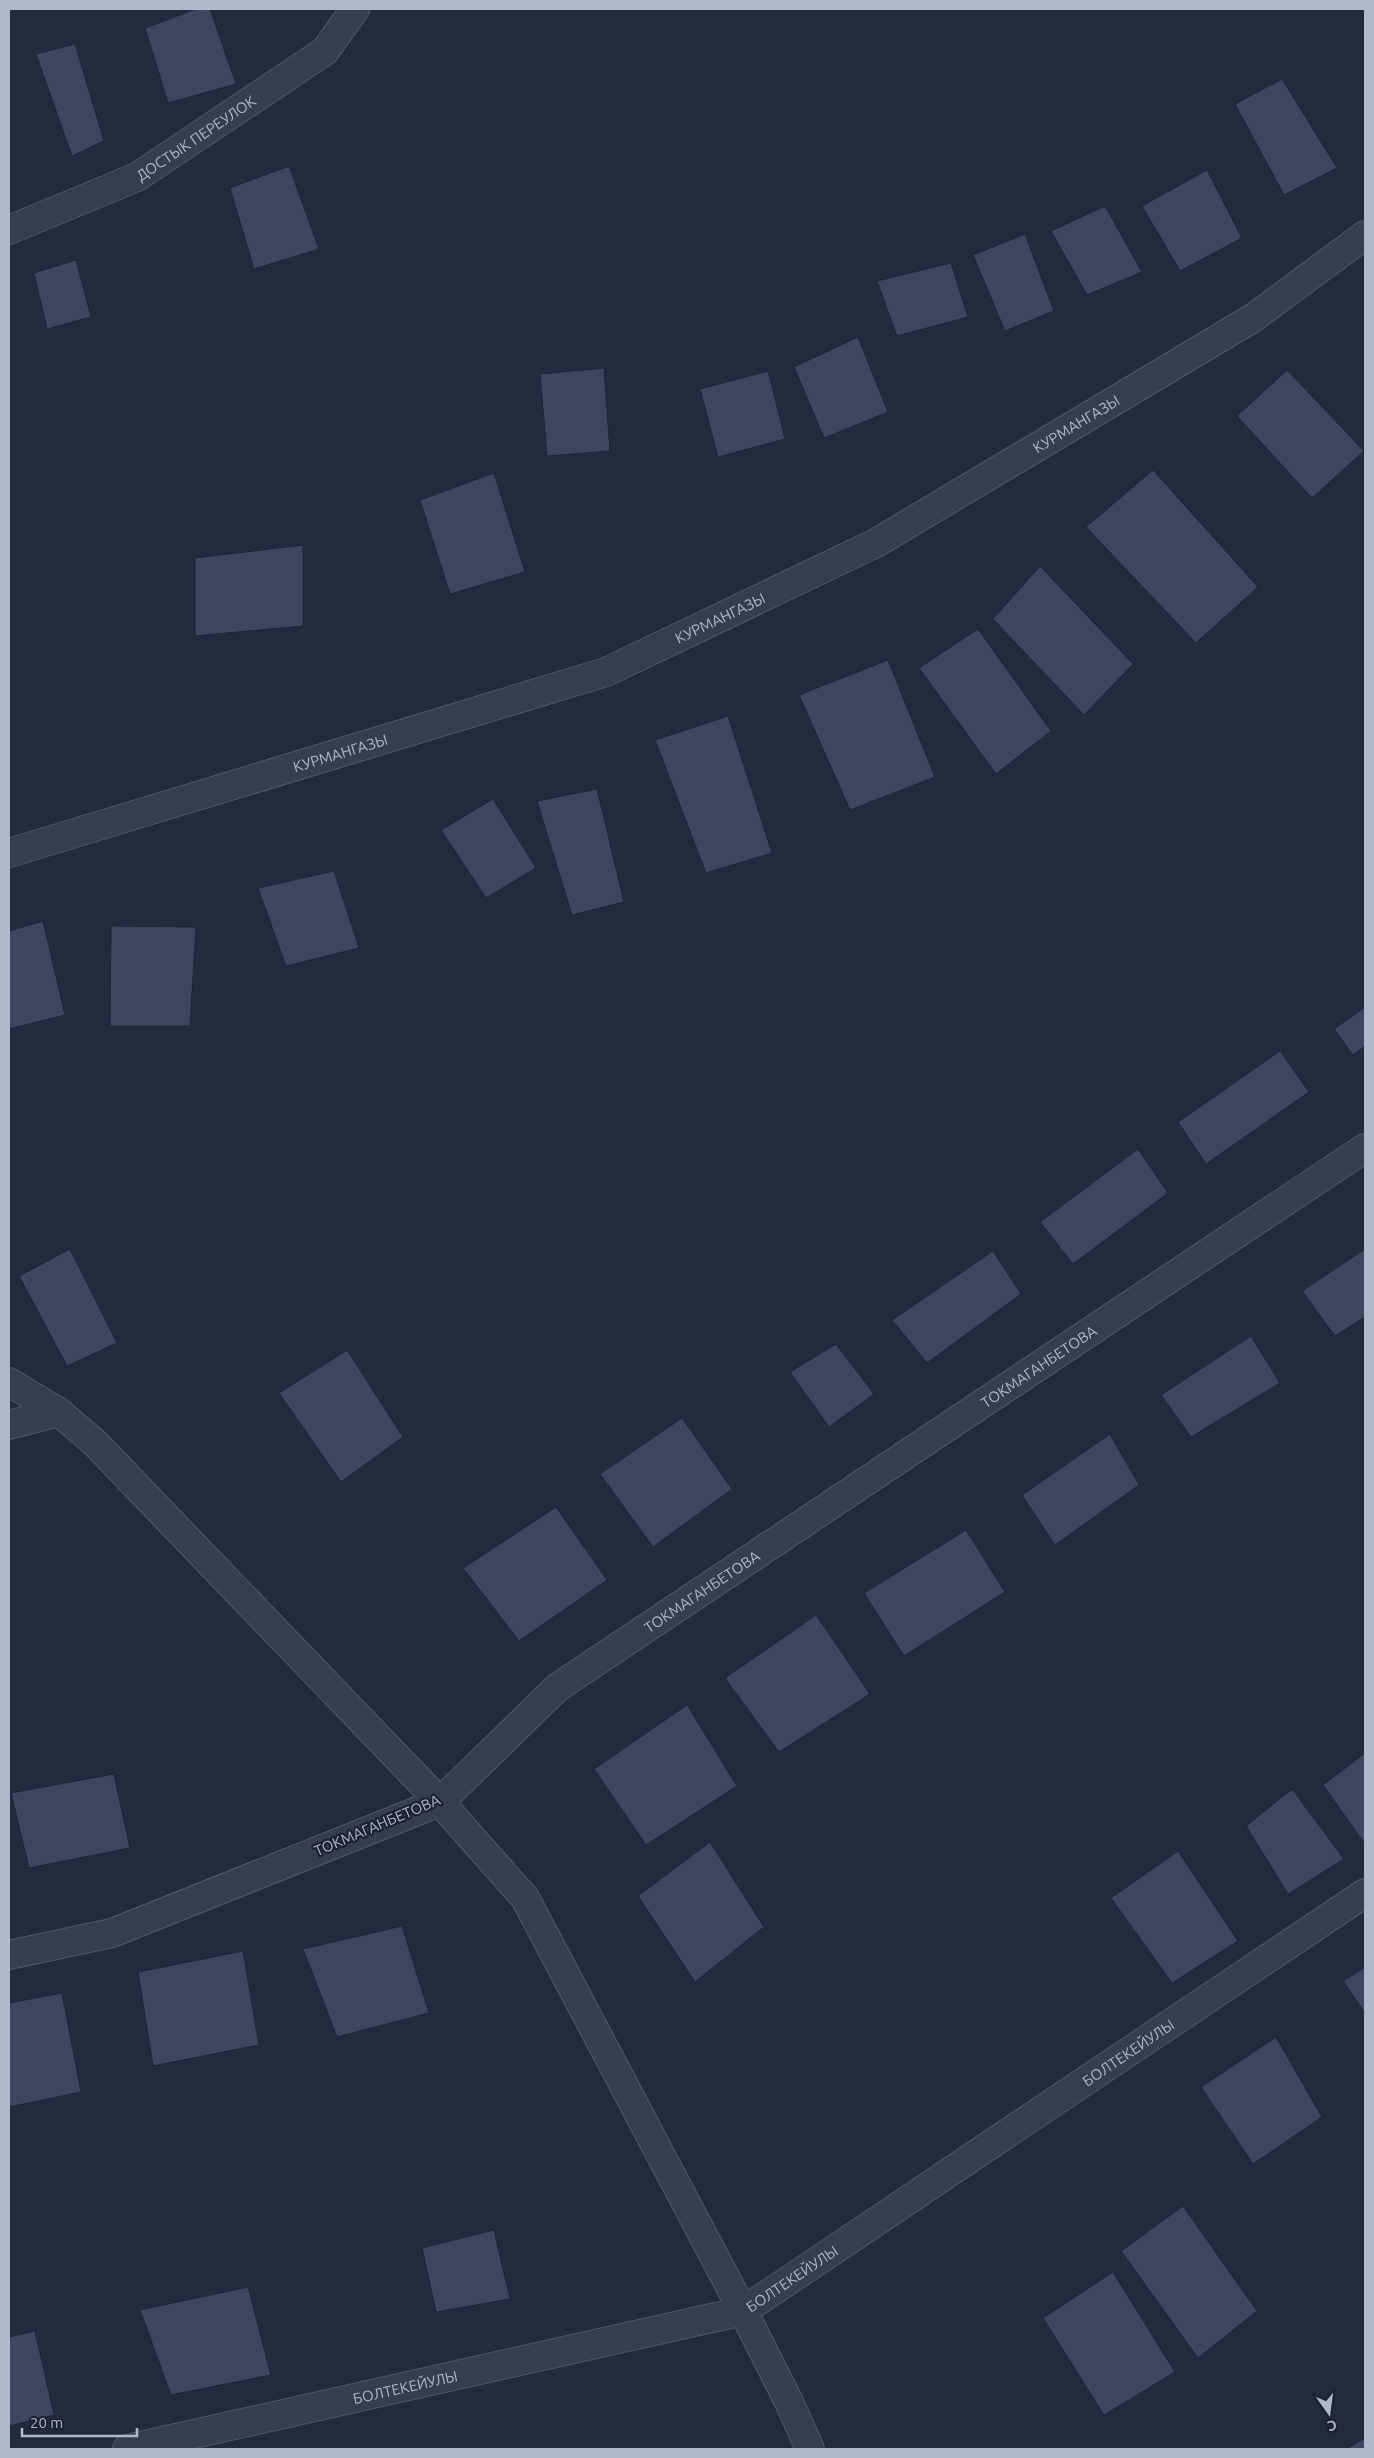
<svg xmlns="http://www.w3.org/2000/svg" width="1374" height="2458" font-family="Ubuntu,sans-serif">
  <rect width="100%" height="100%" fill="#222a3e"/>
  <path fill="#3e465e" stroke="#1d2435" d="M196,9H210L236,84L168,103L145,28Z
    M75,44L104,141L72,156L36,54Z
    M1282,79L1337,168L1284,195L1235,104Z
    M289,166L319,249L254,269L230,188Z
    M1207,170L1242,238L1180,271L1142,206Z
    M1105,206L1142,272L1087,295L1051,231Z
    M1025,234L1054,311L1005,331L973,255Z
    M76,260L91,317L47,329L34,273Z
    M951,263L968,317L897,336L877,281Z
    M858,337L888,412L824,438L794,367Z
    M604,368L610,451L547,456L540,374Z
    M1287,370L1364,451L1312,498L1237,416Z
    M768,371L785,439L718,457L700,389Z
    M1153,470L1258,587L1196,643L1086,527Z
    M494,473L525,572L450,594L420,500Z
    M303,545V626L195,636V558Z
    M1040,566L1133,664L1084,715L993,619Z
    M978,629L1051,731L996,774L919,668Z
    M888,660L935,777L850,810L799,695Z
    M728,716L772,853L706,873L655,740Z
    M597,789L624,902L572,915L537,801Z
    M493,799L536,868L486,898L441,830Z
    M334,871L359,948L286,966L258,888Z
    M43,921L65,1015L9,1029V931Z
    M111,926L196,927L190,1026H110Z
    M1365,1007V1046L1353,1055L1334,1029Z
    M1280,1051L1309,1092L1206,1164L1178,1122Z
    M1138,1149L1168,1193L1073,1264L1040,1222Z
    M70,1249L117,1343L67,1366L19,1276Z
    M1365,1249V1317L1335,1336L1302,1291Z
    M993,1251L1021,1294L927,1363L892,1320Z
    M1251,1336L1280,1383L1191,1437L1161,1395Z
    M836,1344L874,1394L829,1427L790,1372Z
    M347,1350L403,1437L341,1482L279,1393Z
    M682,1418L732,1489L653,1547L600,1474Z
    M1110,1434L1139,1485L1055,1545L1022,1495Z
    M556,1507L607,1580L519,1641L463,1568Z
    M966,1530L1005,1592L904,1656L864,1593Z
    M816,1615L870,1694L779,1752L725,1678Z
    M687,1705L737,1786L646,1845L594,1769Z
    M1365,1753V1844L1323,1785Z
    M114,1774L130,1848L29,1868L11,1793Z
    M1292,1789L1344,1859L1288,1894L1246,1826Z
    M710,1842L764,1927L695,1982L638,1896Z
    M1178,1851L1238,1941L1172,1983L1111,1898Z
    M402,1926L429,2013L337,2037L303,1949Z
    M243,1951L259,2045L153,2066L138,1972Z
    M1365,1967V2013L1343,1981Z
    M62,1993L81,2092L9,2107V2003Z
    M1276,2037L1322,2117L1253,2164L1201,2087Z
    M1183,2206L1257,2311L1198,2358L1121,2251Z
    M494,2230L510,2299L436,2312L422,2248Z
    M1113,2272L1175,2372L1104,2415L1043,2318Z
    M248,2287L271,2375L171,2395L140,2310Z
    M35,2331L54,2415L9,2426V2337Z
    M1365,2438V2449H1346Z"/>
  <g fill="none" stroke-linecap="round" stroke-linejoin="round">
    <defs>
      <g id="street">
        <path id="s1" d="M9,230L137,177L325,51L355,9"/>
        <path id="s2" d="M9,853L606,672L876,543L1253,318L1365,235"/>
        <path d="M9,1382L59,1412"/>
        <path d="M9,1425L59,1412L95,1443L440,1802L525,1898L743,2311L789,2402L810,2449"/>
        <path id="s3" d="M9,1955L112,1933L440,1802L558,1687L1365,1148"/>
        <path id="s4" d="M127,2449L743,2311L1365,1893"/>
      </g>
    </defs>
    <use href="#street" stroke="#515869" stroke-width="30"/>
    <use href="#street" stroke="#363d4e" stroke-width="28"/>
  </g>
  <g text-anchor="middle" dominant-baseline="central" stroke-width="4.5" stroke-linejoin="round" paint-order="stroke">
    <g font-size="15" fill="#b2b8c9" stroke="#1b2233">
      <text stroke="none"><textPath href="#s1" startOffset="209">ДОСТЫК ПЕРЕУЛОК</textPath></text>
      <text stroke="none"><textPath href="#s2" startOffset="1156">КУРМАНГАЗЫ</textPath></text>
      <text stroke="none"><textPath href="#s2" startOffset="750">КУРМАНГАЗЫ</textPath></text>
      <text stroke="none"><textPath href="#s2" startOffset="346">КУРМАНГАЗЫ</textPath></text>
      <text stroke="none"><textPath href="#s3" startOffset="1201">ТОКМАГАНБЕТОВА</textPath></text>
      <text stroke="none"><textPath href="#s3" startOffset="796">ТОКМАГАНБЕТОВА</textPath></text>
      <text transform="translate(377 1825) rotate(-23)">ТОКМАГАНБЕТОВА</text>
      <text stroke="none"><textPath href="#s4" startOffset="1095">БОЛТЕКЕЙУЛЫ</textPath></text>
      <text stroke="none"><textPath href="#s4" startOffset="690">БОЛТЕКЕЙУЛЫ</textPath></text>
      <text stroke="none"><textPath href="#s4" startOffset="285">БОЛТЕКЕЙУЛЫ</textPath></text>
    </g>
  </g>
  <rect width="1374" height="2458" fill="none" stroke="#b2b8c9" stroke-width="20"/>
  <g transform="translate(1329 2413) rotate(166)" stroke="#1b2233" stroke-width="4" paint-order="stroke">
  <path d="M0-4L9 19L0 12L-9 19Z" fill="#b2b8c9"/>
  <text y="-8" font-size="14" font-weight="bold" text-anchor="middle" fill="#b2b8c9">С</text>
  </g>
  <path d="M22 2428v8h115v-8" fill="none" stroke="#b2b8c9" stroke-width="2.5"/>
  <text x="30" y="2428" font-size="15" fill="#b2b8c9" stroke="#1b2233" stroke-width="4" paint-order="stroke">20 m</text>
</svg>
